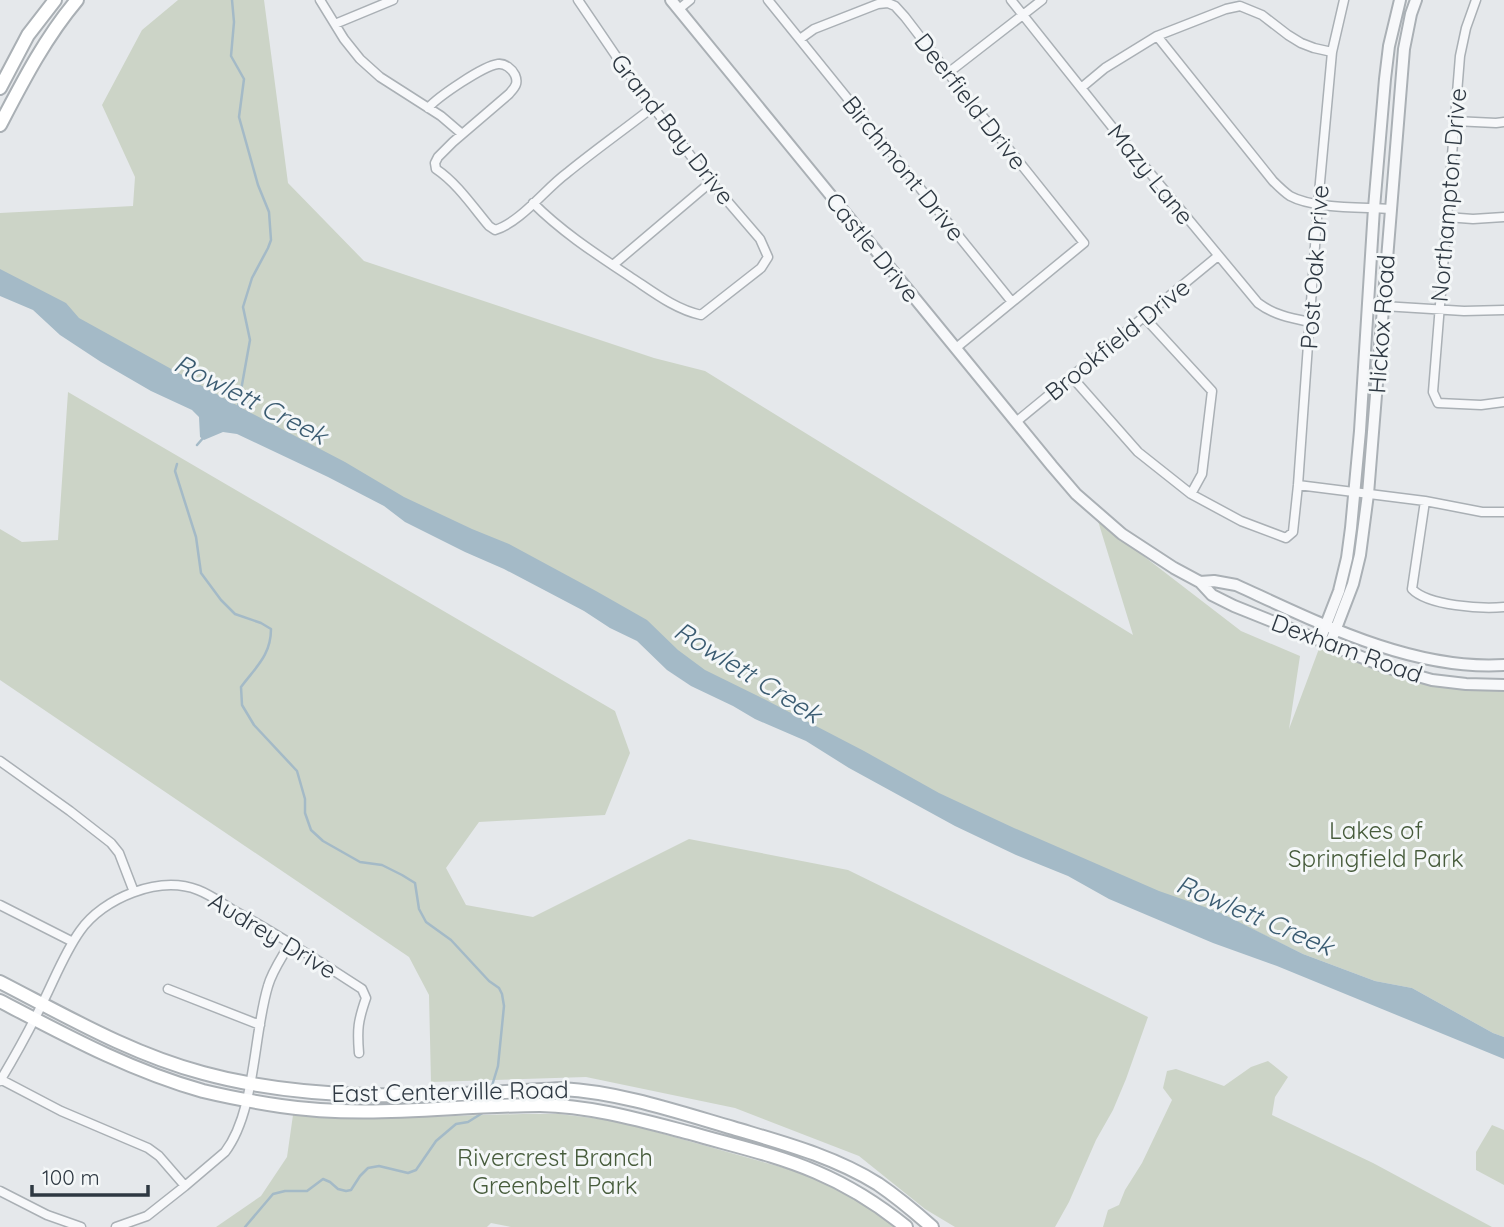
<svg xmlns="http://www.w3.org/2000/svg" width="1504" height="1227" font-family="Quicksand,sans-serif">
  <rect width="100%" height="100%" fill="#e5e8eb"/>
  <path fill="#ccd4c7" d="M178,0H264L288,183L364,261L654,358L705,371L1133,635L1098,521L1241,631L1300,656L1289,729L1320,646L1380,670L1504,688V1037L1493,1033L1412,988L1375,981L1303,954L1220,913L1217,918L852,765L629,624L428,525L0,279V213L133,206L135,177L102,105L142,30Z
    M68,392L615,711L630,753L605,815L479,822L446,868L466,905L533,917L689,839L848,870L1148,1017L1126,1079L1113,1110L1096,1140L1069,1202L1055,1227H955L925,1209L859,1156L735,1108L586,1077L431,1082L429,995L409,957L0,680V529L22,542L58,540Z
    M1268,1061L1288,1077L1275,1097L1272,1115L1373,1163L1492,1227H1103L1108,1210L1119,1205L1125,1190L1142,1163L1172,1100L1163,1088L1167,1071L1176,1069L1224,1086L1251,1067Z
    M523,1114H559L617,1121L802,1173L843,1193L877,1213L894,1227H511L491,1223L487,1227H216L261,1196L287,1157L293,1115C370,1121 446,1116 523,1114Z
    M1492,1125L1504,1130V1185L1476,1170V1152Z"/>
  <path fill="#a4bac7" d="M0,269L66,303L79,318L251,413L345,462L404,497L472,529L509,544L596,591L647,620L678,650L705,670L764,699L864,751L939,793L1014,828L1159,891L1219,912L1303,954L1375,981L1412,988L1493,1033L1504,1037V1059L1277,966L1213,943L1109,899L1068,876L1016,855L955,826L849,768L806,741L755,719L733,706L691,686L667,670L637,641L610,628L584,611L504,569L465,552L405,522L384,506L328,477L237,434L223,432L204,440L200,437L199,417L192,410L151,391L101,362L60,335L33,310L0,296Z"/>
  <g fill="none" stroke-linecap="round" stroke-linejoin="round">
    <path stroke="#a4bac7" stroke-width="2.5" d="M232,0L234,22L231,56L244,79L239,117L258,185L269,212L271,240L268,248L252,278L243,307L250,340L238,407
      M197,445L204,437
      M177,464L175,471L196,537L201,573L221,600L235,614L261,623L271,629C271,655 256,667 241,687L242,705L254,725L297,771L305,799V813L311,830L323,841L360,862L382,865L402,875L415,883L419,909L426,922L451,940L489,981L499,988L502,994L504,1006L498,1066L491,1089
      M245,1227L273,1194L285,1191H307L323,1179L330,1182L338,1189L346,1191L351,1190L360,1176L368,1168L379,1166L408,1173L416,1170L436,1141L456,1124L468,1122L484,1112"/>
    <defs>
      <path id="minor" d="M320,0L344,39L360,59L380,77L441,116L462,134
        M768,0L1012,302
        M1011,0L1121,138L1258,303C1274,315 1290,318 1310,322
        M1476,0L1466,28L1460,56L1433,392L1438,403L1481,405L1504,402
        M679,9L690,0
        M335,24L393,0
        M1157,36L1273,181C1278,186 1284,192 1290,196C1314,209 1362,207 1390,209
        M800,39L814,29L878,4L888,3L895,6L905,17L948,73L1084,243L956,348
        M948,73L1042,0
        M1081,88L1105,68L1157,36L1226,9L1240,6L1262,15L1288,35L1301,43L1314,48L1332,52
        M428,108C439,96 483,66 498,64C505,63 512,69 515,75C519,84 514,88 509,94L453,142L438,157L435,163L436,169C457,183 473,207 489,226L495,230C521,222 545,189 567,173C595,150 625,129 653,107
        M1454,121L1496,123L1504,122
        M533,203C562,232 596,254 629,276C652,291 674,309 701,315L761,268L768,257L760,239L711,182L653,107L616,56L578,0
        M1446,217L1473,219L1504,217
        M613,265L711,182
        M1367,305L1464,311L1504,310
        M1144,317L1212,391L1202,474L1191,494
        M1071,376L1138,452L1191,494L1241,521L1286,538L1293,532L1298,485L1318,204L1332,52L1344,0
        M1016,422L1218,256
        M1298,485L1425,501L1482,512H1504
        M1425,501L1412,589C1428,606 1482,609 1504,607
        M0,761L70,811L111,843L119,853L134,892
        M0,905L73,942
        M168,989L260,1025
        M0,1079L61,1111L148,1148L159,1156L185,1186
        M0,1081C15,1056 30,1029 43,1002C55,978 65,952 80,931C103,898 159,875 198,890C211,895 223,904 235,911C279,935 320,962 362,989L366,998C358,1021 357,1029 359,1053
        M0,1191L47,1215L81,1227
        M116,1227L147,1216L185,1186L225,1152C256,1111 253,1035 268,986C272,971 283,956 290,943"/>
      <path id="tertiary" d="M671,0L1052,466L1076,494L1122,534L1174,568L1200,582L1212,595L1234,606L1386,667L1432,680L1466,684L1504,685
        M1200,582L1214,581L1236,585C1317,622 1412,671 1504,665
        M1320,640L1339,591L1347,558L1351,528L1360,431L1374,208L1385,79L1389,46L1400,0
        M1330,644L1353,584L1360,555L1368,494L1404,49L1411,14L1416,0"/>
      <path id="secondary" d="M0,88L28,35L55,0
        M0,125C23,81 45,38 77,0
        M0,982C66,1016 131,1054 203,1073C319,1105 443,1095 562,1089C619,1092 678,1112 733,1128C783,1143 833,1156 878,1184C897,1197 915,1212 932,1227
        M0,1001C65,1035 131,1071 203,1091C228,1097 255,1102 281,1106C367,1119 453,1105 540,1105C591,1106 640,1120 690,1133C731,1145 777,1155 816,1172C849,1186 879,1205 906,1227"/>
    </defs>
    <use href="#minor" stroke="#aab0b5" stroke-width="11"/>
    <use href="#tertiary" stroke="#aab0b5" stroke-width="14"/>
    <use href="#secondary" stroke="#aab0b5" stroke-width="16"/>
    <use href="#minor" stroke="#f7f8fa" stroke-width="8"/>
    <use href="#tertiary" stroke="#f7f8fa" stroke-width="10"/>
    <use href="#secondary" stroke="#fff" stroke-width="12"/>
  </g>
  <g text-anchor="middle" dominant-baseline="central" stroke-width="6" stroke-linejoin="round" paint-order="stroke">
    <g font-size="24" fill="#2e3842" stroke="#f4f7f8">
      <text transform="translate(971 101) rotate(52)">Deerfield Drive</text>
      <text transform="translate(673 129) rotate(52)">Grand Bay Drive</text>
      <text transform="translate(904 168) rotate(51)">Birchmont Drive</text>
      <text transform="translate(1151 174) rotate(51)">Mazy Lane</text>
      <text transform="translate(1448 195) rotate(-85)">Northampton Drive</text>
      <text transform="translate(873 247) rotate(51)">Castle Drive</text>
      <text transform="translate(1314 267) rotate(-86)">Post Oak Drive</text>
      <text transform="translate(1381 324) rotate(-86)">Hickox Road</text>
      <text transform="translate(1117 339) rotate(-39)">Brookfield Drive</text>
      <text transform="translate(1347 648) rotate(20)">Dexham Road</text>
      <text transform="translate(273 935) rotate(31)">Audrey Drive</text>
      <text transform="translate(450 1091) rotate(-1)">East Centerville Road</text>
    </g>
    <g font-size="24" fill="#475c3c" stroke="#f4f7f8">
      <text x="1376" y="830">Lakes of<tspan x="1376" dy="28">Springfield Park</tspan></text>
      <text x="555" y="1157">Rivercrest Branch<tspan x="555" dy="28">Greenbelt Park</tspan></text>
    </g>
    <g font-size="26" font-style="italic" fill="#3b5c72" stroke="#f4f7f8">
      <text transform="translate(251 399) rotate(27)">Rowlett Creek</text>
      <text transform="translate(748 672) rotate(32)">Rowlett Creek</text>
      <text transform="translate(1255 915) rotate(23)">Rowlett Creek</text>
    </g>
  </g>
  <path d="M32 1185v10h116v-10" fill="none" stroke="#2e3842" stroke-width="3.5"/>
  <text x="42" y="1185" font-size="21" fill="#2e3842" stroke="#f4f7f8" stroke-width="5" paint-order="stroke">100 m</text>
</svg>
